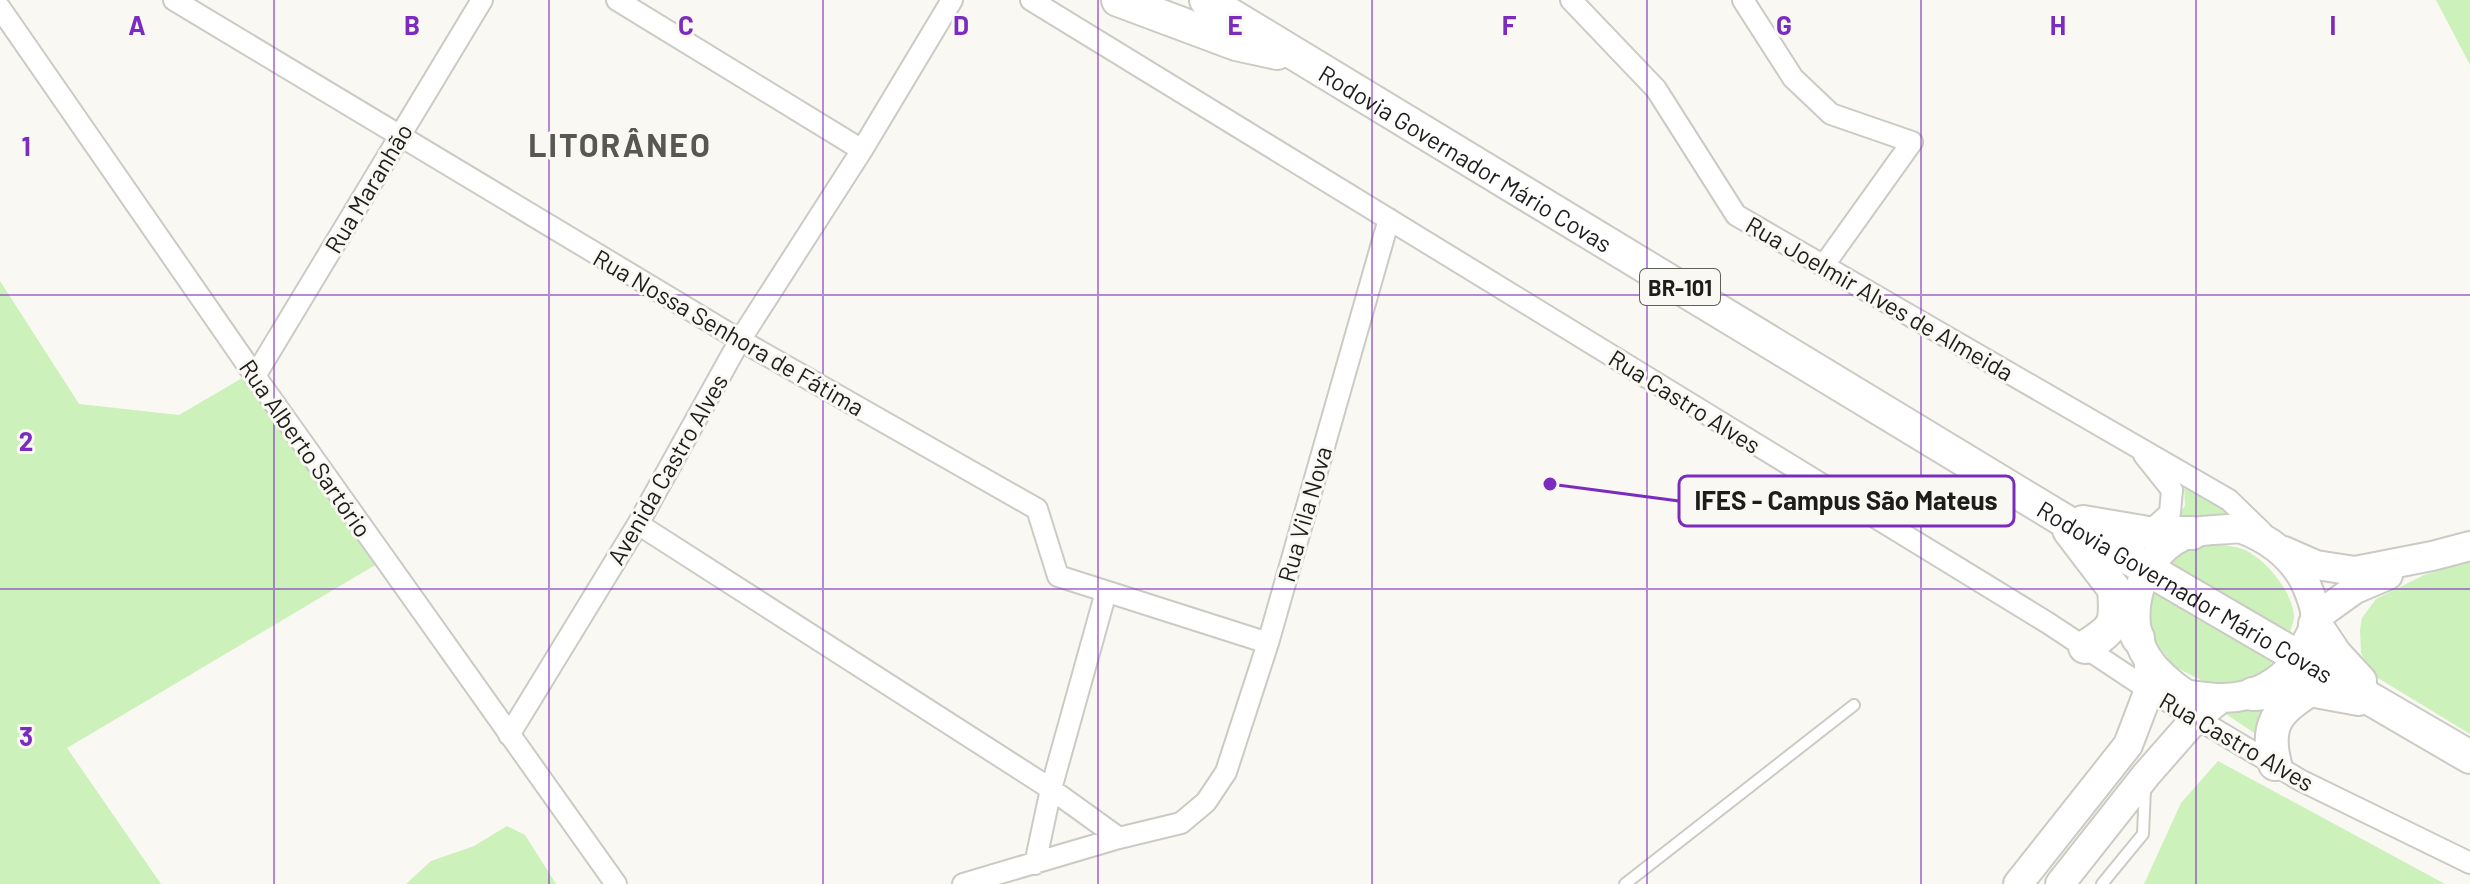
<svg xmlns="http://www.w3.org/2000/svg" width="2470" height="884" font-family="Barlow,sans-serif">
  <rect width="100%" height="100%" fill="#f9f8f2"/>
  <path fill="#ccf1ba" d="M2436,0H2470V65Z
    M0,281L79,404L179,415L256,370L392,555L67,748L161,884H0Z
    M2184,485L2239,519L2172,523L2185,506Z
    M2190,545C2208,545 2230,543 2247,551C2268,562 2294,594 2294,618C2293,624 2290,631 2289,637L2165,564Z
    M2470,561V734L2373,675L2361,653L2360,630L2362,618L2376,599L2424,575Z
    M2149,588L2273,661L2263,675L2236,686L2203,681L2175,667L2156,643L2145,614Z
    M2272,705L2263,739L2220,710Z
    M2218,761L2445,884H2144L2181,803Z
    M507,826L525,835L556,884H406L431,861L474,846Z"/>
  <g fill="none" stroke-linecap="round" stroke-linejoin="round">
    <defs>
      <path id="service" d="M1625,884L1854,705
        M2102,884L2143,834L2145,789"/>
      <path id="minor" d="M174,0L740,340L1037,509L1058,576L1268,643
        M617,0L862,150
        M1031,0L2048,623L2149,690L2300,780L2470,863
        M1571,0L1656,89L1736,215L2229,500L2262,532
        M1743,0L1793,78L1831,114L1912,142L1824,265
        M0,8L255,376L616,884
        M255,376L482,0
        M2144,455L2172,490L2170,513L2148,533
        M638,524L1051,789L1119,838
        M509,735L638,524L740,340L862,150L952,0
        M1035,864L1051,789L1106,592
        M963,884L1119,838L1181,823L1206,802L1226,772L1268,643L1389,219"/>
      <path id="secondary" d="M2240,528C2267,538 2290,554 2304,580C2309,591 2317,608 2315,621C2314,629 2310,636 2306,643C2289,682 2250,703 2208,697C2200,696 2190,696 2184,693C2172,685 2156,671 2148,659C2120,617 2141,549 2191,533C2206,529 2225,530 2240,528Z
        M2284,551L2316,565L2355,571L2432,556L2470,546
        M2316,617L2355,589L2388,575
        M2018,884L2128,745L2149,690V660
        M2060,884L2146,775L2196,718L2220,699"/>
      <g id="trunk">
        <path d="M1118,0L1236,44L1277,53"/>
        <path id="s1" d="M1206,0L2060,518L2470,757"/>
        <path d="M2083,522L2148,533H2192"/>
        <path d="M2069,530L2114,589L2138,638"/>
        <path d="M2315,624L2335,654L2360,681"/>
        <path d="M2085,647C2115,628 2117,625 2114,589"/>
        <path d="M2253,694L2310,690L2359,699"/>
        <path d="M2275,764C2265,725 2277,710 2310,690"/>
      </g>
    </defs>
    <use href="#service" stroke="#cbcac4" stroke-width="14"/>
    <use href="#minor" stroke="#cbcac4" stroke-width="24"/>
    <use href="#secondary" stroke="#cbcac4" stroke-width="32"/>
    <use href="#trunk" stroke="#cbcac4" stroke-width="36"/>
    <use href="#service" stroke="#fff" stroke-width="10"/>
    <use href="#minor" stroke="#fff" stroke-width="20"/>
    <use href="#secondary" stroke="#fff" stroke-width="28"/>
    <use href="#trunk" stroke="#fff" stroke-width="32"/>
  </g>
  <path fill="none" stroke="#7b2cbf" stroke-width="2" stroke-opacity="0.55" d="M274,0V884M549,0V884M823,0V884M1098,0V884M1372,0V884M1647,0V884M1921,0V884M2196,0V884M0,295H2470M0,589H2470"/>
  <g text-anchor="middle" dominant-baseline="central" stroke-width="6" stroke-linejoin="round" paint-order="stroke">
    <rect fill="#f9f8f2" stroke="#605f5c" stroke-width="2" x="1640" y="269" width="80" height="36" rx="6"/>
    <g font-size="22" font-weight="bold" fill="#1e1d1b">
      <text x="1680" y="287">BR-101</text>
    </g>
    <g font-size="24" fill="#1e1d1b" stroke="#f9f8f2">
      <text stroke="none"><textPath href="#s1" startOffset="304">Rodovia Governador Mário Covas</textPath></text>
      <text transform="translate(368 188) rotate(-59)">Rua Maranhão</text>
      <text transform="translate(1880 298) rotate(30)">Rua Joelmir Alves de Almeida</text>
      <text transform="translate(729 332) rotate(30)">Rua Nossa Senhora de Fátima</text>
      <text transform="translate(1685 401) rotate(32)">Rua Castro Alves</text>
      <text transform="translate(306 448) rotate(55)">Rua Alberto Sartório</text>
      <text transform="translate(667 469) rotate(-60)">Avenida Castro Alves</text>
      <text transform="translate(1304 514) rotate(-74)">Rua Vila Nova</text>
      <text stroke="none"><textPath href="#s1" startOffset="1144">Rodovia Governador Mário Covas</textPath></text>
      <text transform="translate(2237 741) rotate(30)">Rua Castro Alves</text>
    </g>
    <g font-size="32" font-weight="bold" letter-spacing="2" fill="#585752" stroke="#f9f8f2">
      <text x="620" y="144">LITORÂNEO</text>
    </g>
  </g>
  <g font-size="26" text-anchor="middle" font-weight="bold" fill="#7b2cbf" stroke="#f9f8f2" stroke-width="6" stroke-linejoin="round" paint-order="stroke">
    <text x="137" y="35">A</text>
    <text x="412" y="35">B</text>
    <text x="686" y="35">C</text>
    <text x="961" y="35">D</text>
    <text x="1235" y="35">E</text>
    <text x="1509" y="35">F</text>
    <text x="1784" y="35">G</text>
    <text x="2058" y="35">H</text>
    <text x="2333" y="35">I</text>
    <text x="26" y="156">1</text>
    <text x="26" y="451">2</text>
    <text x="26" y="746">3</text>
  </g>
  <path fill="none" stroke="#7b2cbf" stroke-width="3" d="M1550 484L1679 501"/>
  <circle fill="#7b2cbf" stroke="#f9f8f2" stroke-width="3" cx="1550" cy="484" r="8"/>
  <rect fill="#f9f8f2" stroke="#7b2cbf" stroke-width="3" x="1679" y="476" width="335" height="50" rx="8"/>
  <g font-size="26" text-anchor="middle" font-weight="bold" fill="#1e1d1b">
    <text x="1846" y="510">IFES - Campus São Mateus</text>
  </g>
</svg>
